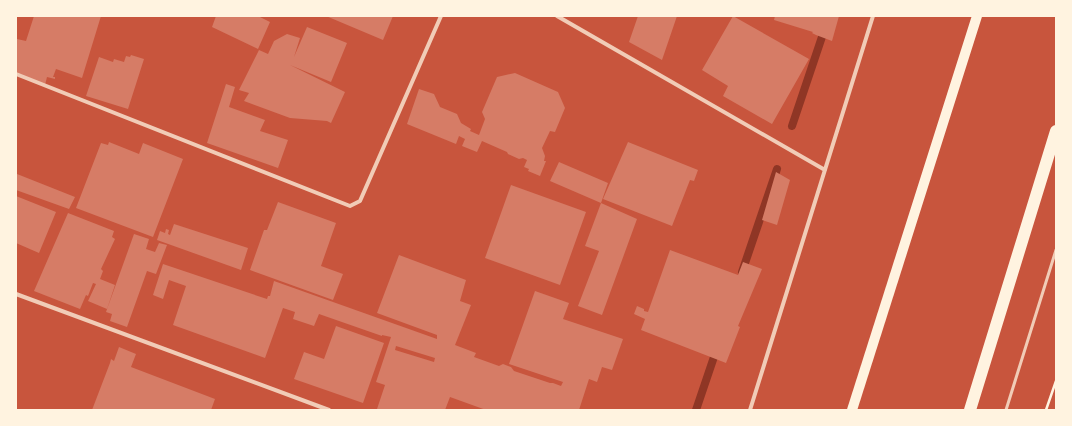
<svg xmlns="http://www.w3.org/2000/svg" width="1072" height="426" font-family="'Crimson Pro',serif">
  <rect width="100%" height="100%" fill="#c8553d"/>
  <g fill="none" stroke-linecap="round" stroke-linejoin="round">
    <path stroke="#8f3625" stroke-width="8" d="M792,126L829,16
      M742,272L777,169
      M696,410L717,348"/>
  </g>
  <path fill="#d67c66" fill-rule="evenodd" d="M34,16H101L82,78L56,69L53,77H55V79L47,77L45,85L16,75V43L17,39L26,41Z
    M216,16H258L270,22L258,49L212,27Z
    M326,16H393L383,40Z
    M638,16H677L662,60L629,42Z
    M733,16L809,59L772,124L723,96L728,86L702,70Z
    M775,16H839L832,41L816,35L812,33L813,32L774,20Z
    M307,27L347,43L331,82L290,65L345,92L331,123L327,121L290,118L244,101L249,93L239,90L259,50L268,54L274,41L287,34L300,38L294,57Z
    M131,55L144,59L128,109L86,96L99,57L113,62L114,59L124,62L126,56L130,57Z
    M515,73L558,92L565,108L555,132L550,131L542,148L545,156L544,161H546L540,176L528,171L529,169L524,167L527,160L523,158L519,159L508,154L507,152L482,141L477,152L462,146L465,139L459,136L456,144L407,124L419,89L434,94L440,107L457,114L461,123L471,129L470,131L479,135L485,119L482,112L497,77Z
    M226,84L235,87L229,107L265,120L260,131L288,140L278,168L207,143Z
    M109,142L139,154L143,143L183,159L153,237L76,208L101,143L108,145Z
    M628,142L698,170L694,181L690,180L672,226L603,199Z
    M559,162L608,183L601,203L550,181Z
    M776,172L790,180L777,225L762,220Z
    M17,174L75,197L69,209L16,190Z
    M511,185L586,212L560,285L485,258Z
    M16,196L56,212L39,253L16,243Z
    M278,202L336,223L321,266L343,274L333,300L250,270L264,230H267Z
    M601,203L637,219L602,315L578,306L599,251L585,246Z
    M68,213L114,231L112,237L115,239L101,269L103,271L100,279L115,285L107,309L88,301L96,284L93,283L88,296L86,295L80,309L34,291Z
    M174,224L248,248L241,270L157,240L160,231L165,233L166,229L169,230L168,234L170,235Z
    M134,234L149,239L146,249L155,252L159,243L167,245L156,274L147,271L127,327L110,321L112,314L106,312Z
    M670,250L738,275L743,262L762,269L738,326L740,327L726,363L641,330L645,319L634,314L637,306L644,309V311L648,312Z
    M399,255L466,280L460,301L471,305L455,345L476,353L474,357L499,366L503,364L511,367L514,371L550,383H553L561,386L563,382L509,364L535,291L569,303L563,319L623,339L612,370L602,367L597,382L589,379L579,410H486L450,397L445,410H380L377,409L385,385L376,382L391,337L382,335V336L319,314L314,326L293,319L295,312L283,308L265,358L173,325L186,286L169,280L163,299L153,295L163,264L267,299L268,296H270L274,281L437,339V335L377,313ZM396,346L435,358L434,362L395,350Z
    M336,326L384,343L363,403L294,379L304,352L324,359Z
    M119,347L136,354L131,367L215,399L211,410H92L110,363L111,359L114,361Z"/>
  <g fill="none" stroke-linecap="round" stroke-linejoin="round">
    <path stroke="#fff3e0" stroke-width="2.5" d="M1046,410L1056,381"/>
    <path stroke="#f1ccb7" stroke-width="3" d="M1006,410L1056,250"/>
    <path stroke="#f1ccb7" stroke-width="4" d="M557,16L825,170
      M16,74L350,206L360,201L441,16
      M16,294L329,410
      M750,410L873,16"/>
    <path stroke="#fff3e0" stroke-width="10" d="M852,410L977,16"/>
    <path stroke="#fff3e0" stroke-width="12" d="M970,410L1056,131"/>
  </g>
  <rect width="1072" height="426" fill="none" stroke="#fff3e0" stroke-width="34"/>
</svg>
